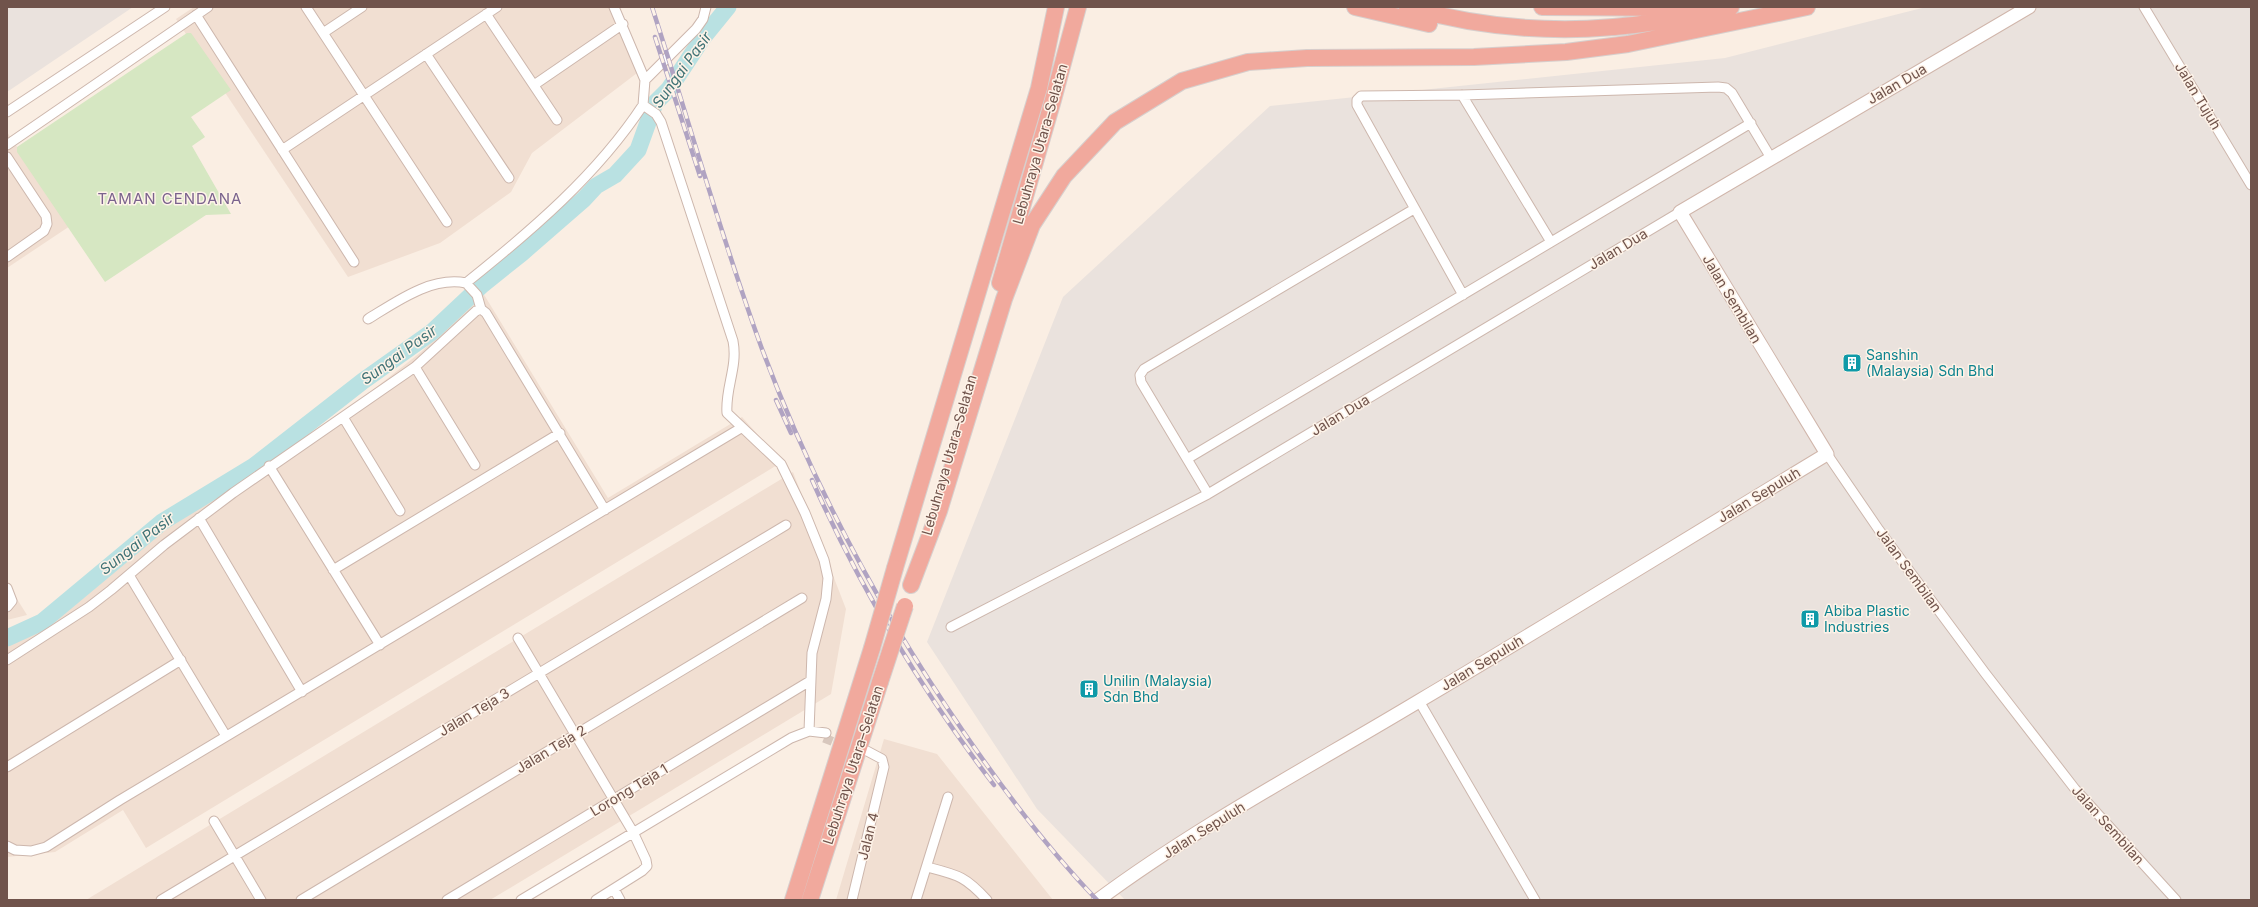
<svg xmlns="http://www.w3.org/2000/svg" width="2258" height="907" viewBox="0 0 2258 907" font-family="Inter,sans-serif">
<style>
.residential{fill:#f1dfd2}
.industrial{fill:#eae2dd}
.green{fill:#d6e7c2}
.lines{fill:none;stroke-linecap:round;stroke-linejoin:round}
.river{stroke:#b9e1e2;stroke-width:17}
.street-tunnel{stroke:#d8c7bd;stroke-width:9;stroke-dasharray:9 4.5;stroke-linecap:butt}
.street-casing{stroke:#cdb7ad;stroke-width:11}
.secondary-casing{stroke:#d0b6ab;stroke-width:15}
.highway-casing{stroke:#d7cfcd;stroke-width:18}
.street{stroke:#fff;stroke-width:9}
.secondary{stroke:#fff;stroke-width:13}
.highway{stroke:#f1a99d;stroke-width:16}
.rail-casing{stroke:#b0a3c2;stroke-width:4.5}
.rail{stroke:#fef3e8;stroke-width:3;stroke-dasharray:9;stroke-linecap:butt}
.highway-bridge-casing{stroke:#d7cfcd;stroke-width:18;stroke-linecap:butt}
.highway-bridge{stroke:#f1a99d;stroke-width:16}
.labels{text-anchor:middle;stroke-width:3;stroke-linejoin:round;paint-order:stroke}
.street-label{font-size:14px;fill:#70534b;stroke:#fef3e8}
.culture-label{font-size:14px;fill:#0d838f;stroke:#fef3e8;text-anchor:start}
.water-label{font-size:15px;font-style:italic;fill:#407376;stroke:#fef3e8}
.neighbourhood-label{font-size:15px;letter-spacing:1px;fill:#7a638d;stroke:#fef3e8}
</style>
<rect width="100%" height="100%" fill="#faeee3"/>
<path class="residential" d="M194,7H618L641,70L532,153L511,192L440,243L348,277L176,19Z
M7,132L70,226L7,268Z
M483,293L608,498L742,417L782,462L146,848L123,810L55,852L7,857V641L40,626L154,537L346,411L421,352Z
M793,472L846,609L831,694L490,900H86Z
M7,583L27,615L7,620Z
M884,739L937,754L1053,900H836Z"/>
<path class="industrial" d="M7,7H133L7,92Z
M1926,7H2251V900H1125L1037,809L927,642L1063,297L1270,106L1725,58Z"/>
<path class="green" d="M187,33H191L231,90L191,117L205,137L192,146L231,214L206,215L105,282L17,152V147Z"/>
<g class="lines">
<path class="river" d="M7,638L42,622L162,522L254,466L363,381L432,332L482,285L522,253L584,199L596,186L615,175L638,150L655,103L669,89L702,39L728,7"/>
<path class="street-tunnel" d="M824,738L865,755"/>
<g class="street-casing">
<path id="street" d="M306,7L447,222
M614,7L645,80L643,105L656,114L661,122L733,341C738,367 725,388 727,413L781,464L805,513L824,560L828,578L826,599L812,653L809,731
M2144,7L2251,185
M486,14L557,120
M196,15L354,262
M323,33L362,7
M426,54L509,178
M645,80L696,29L703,19L706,7
M534,85L623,24
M1462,95L1551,242
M7,112L165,7
M7,145L208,7
M282,150L497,7
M7,157L46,216L47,224L44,231L7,257
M466,283C531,231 597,175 643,105
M1463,295L1357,105V100L1361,96L1462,95L1718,87L1726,88L1732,93L1771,158
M368,319C396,302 431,276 466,283L477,295L481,309
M415,367L475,465
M343,417L400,511
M1827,454L1879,530L1985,673L2075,789L2176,900
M1187,459L1751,123
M269,466L380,645
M1208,494L1141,382L1140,375L1144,369L1414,209
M199,518L302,692
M333,570L560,433
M129,575L226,736
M7,588L12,601L7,607
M951,627L1208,494L1680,212
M518,638L633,832L646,860L647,866L642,871L596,900
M7,660L89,607L111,590L164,545L233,493L415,367L476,311L481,309L486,313L605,510
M1419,701L1535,900
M7,767L181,660
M214,821L261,900
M7,846L15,850L31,851L46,847L120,800L741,428
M927,867C958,875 965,876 987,900
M614,889L620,900
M161,900L786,525
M301,900L802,598
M447,900L810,681
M521,900L791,738L809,731L826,733
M852,900L884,767L882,759L867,751
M916,900L948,797"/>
</g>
<g class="secondary-casing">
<path id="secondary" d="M1098,900C1199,825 1311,766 1419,701C1556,620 1691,536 1827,454L1680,212L2029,7"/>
</g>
<g class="highway-casing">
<path id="highway" d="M1355,7L1429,24
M1407,7C1488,30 1573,35 1656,22C1681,18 1706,12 1731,7
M1542,7L1688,8
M1000,283L1053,100L1078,7
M895,568L1039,88L1056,7
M911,585L939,511L1004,299L1032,225L1064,176L1115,122L1182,81L1248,62L1307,58L1474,57L1566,52L1628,44L1807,7
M793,900L872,648
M810,900L880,682"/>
</g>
<use href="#street" class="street"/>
<use href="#secondary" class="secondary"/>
<use href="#highway" class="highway"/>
<g class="rail-casing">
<path id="rail" d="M652,7C689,121 721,237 762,349C813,485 882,614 965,734C1005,792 1048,849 1097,900
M655,37L700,176
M776,400L791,433
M812,480C860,588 922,691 994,785"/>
</g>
<use href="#rail" class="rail"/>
<g class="highway-bridge-casing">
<path id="highway-bridge" d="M872,648L895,568
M880,682L905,606"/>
</g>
<use href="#highway-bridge" class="highway-bridge"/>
</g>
<defs>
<g id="building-square" transform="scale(1)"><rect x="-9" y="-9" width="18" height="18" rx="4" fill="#0f9aa8" stroke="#fef3e8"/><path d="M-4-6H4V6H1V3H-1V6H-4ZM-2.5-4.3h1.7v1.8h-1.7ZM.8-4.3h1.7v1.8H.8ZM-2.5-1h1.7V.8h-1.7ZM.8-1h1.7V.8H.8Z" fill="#fff"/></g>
</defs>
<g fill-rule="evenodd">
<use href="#building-square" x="1852" y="363"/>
<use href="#building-square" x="1810" y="619"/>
<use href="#building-square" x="1089" y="689"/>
</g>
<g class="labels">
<g class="street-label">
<text transform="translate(1897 84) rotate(-30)" y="5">Jalan Dua</text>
<text transform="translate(2198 96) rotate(59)" y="5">Jalan Tujuh</text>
<text transform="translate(1040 144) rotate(-74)" y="5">Lebuhraya Utara–Selatan</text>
<text transform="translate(1618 249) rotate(-31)" y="5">Jalan Dua</text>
<text transform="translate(1732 299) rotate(59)" y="5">Jalan Sembilan</text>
<text transform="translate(1340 415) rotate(-31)" y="5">Jalan Dua</text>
<text transform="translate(949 455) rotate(-74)" y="5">Lebuhraya Utara–Selatan</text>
<text transform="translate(1759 495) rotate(-31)" y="5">Jalan Sepuluh</text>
<text transform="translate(1909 570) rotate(54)" y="5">Jalan Sembilan</text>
<text transform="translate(1482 663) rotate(-31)" y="5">Jalan Sepuluh</text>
<text transform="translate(474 712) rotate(-31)" y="5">Jalan Teja 3</text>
<text transform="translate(551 749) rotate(-31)" y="5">Jalan Teja 2</text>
<text transform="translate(853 765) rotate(-72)" y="5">Lebuhraya Utara–Selatan</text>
<text transform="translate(629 790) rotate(-31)" y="5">Lorong Teja 1</text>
<text transform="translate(2108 825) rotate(48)" y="5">Jalan Sembilan</text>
<text transform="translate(1204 830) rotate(-32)" y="5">Jalan Sepuluh</text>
<text transform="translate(868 836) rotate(-76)" y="5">Jalan 4</text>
</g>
<g class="culture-label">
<text x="1866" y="360">Sanshin<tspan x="1866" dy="16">(Malaysia) Sdn Bhd</tspan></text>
<text x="1824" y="616">Abiba Plastic<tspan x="1824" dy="16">Industries</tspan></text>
<text x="1103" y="686">Unilin (Malaysia)<tspan x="1103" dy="16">Sdn Bhd</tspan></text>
</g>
<g class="water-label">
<text transform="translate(682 70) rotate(-54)" y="5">Sungai Pasir</text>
<text transform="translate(399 355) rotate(-36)" y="5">Sungai Pasir</text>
<text transform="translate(137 544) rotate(-38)" y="5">Sungai Pasir</text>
</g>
<g class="neighbourhood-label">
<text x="170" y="204">TAMAN CENDANA</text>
</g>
</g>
<rect width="2258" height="907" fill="none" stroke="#70534b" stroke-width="16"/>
</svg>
